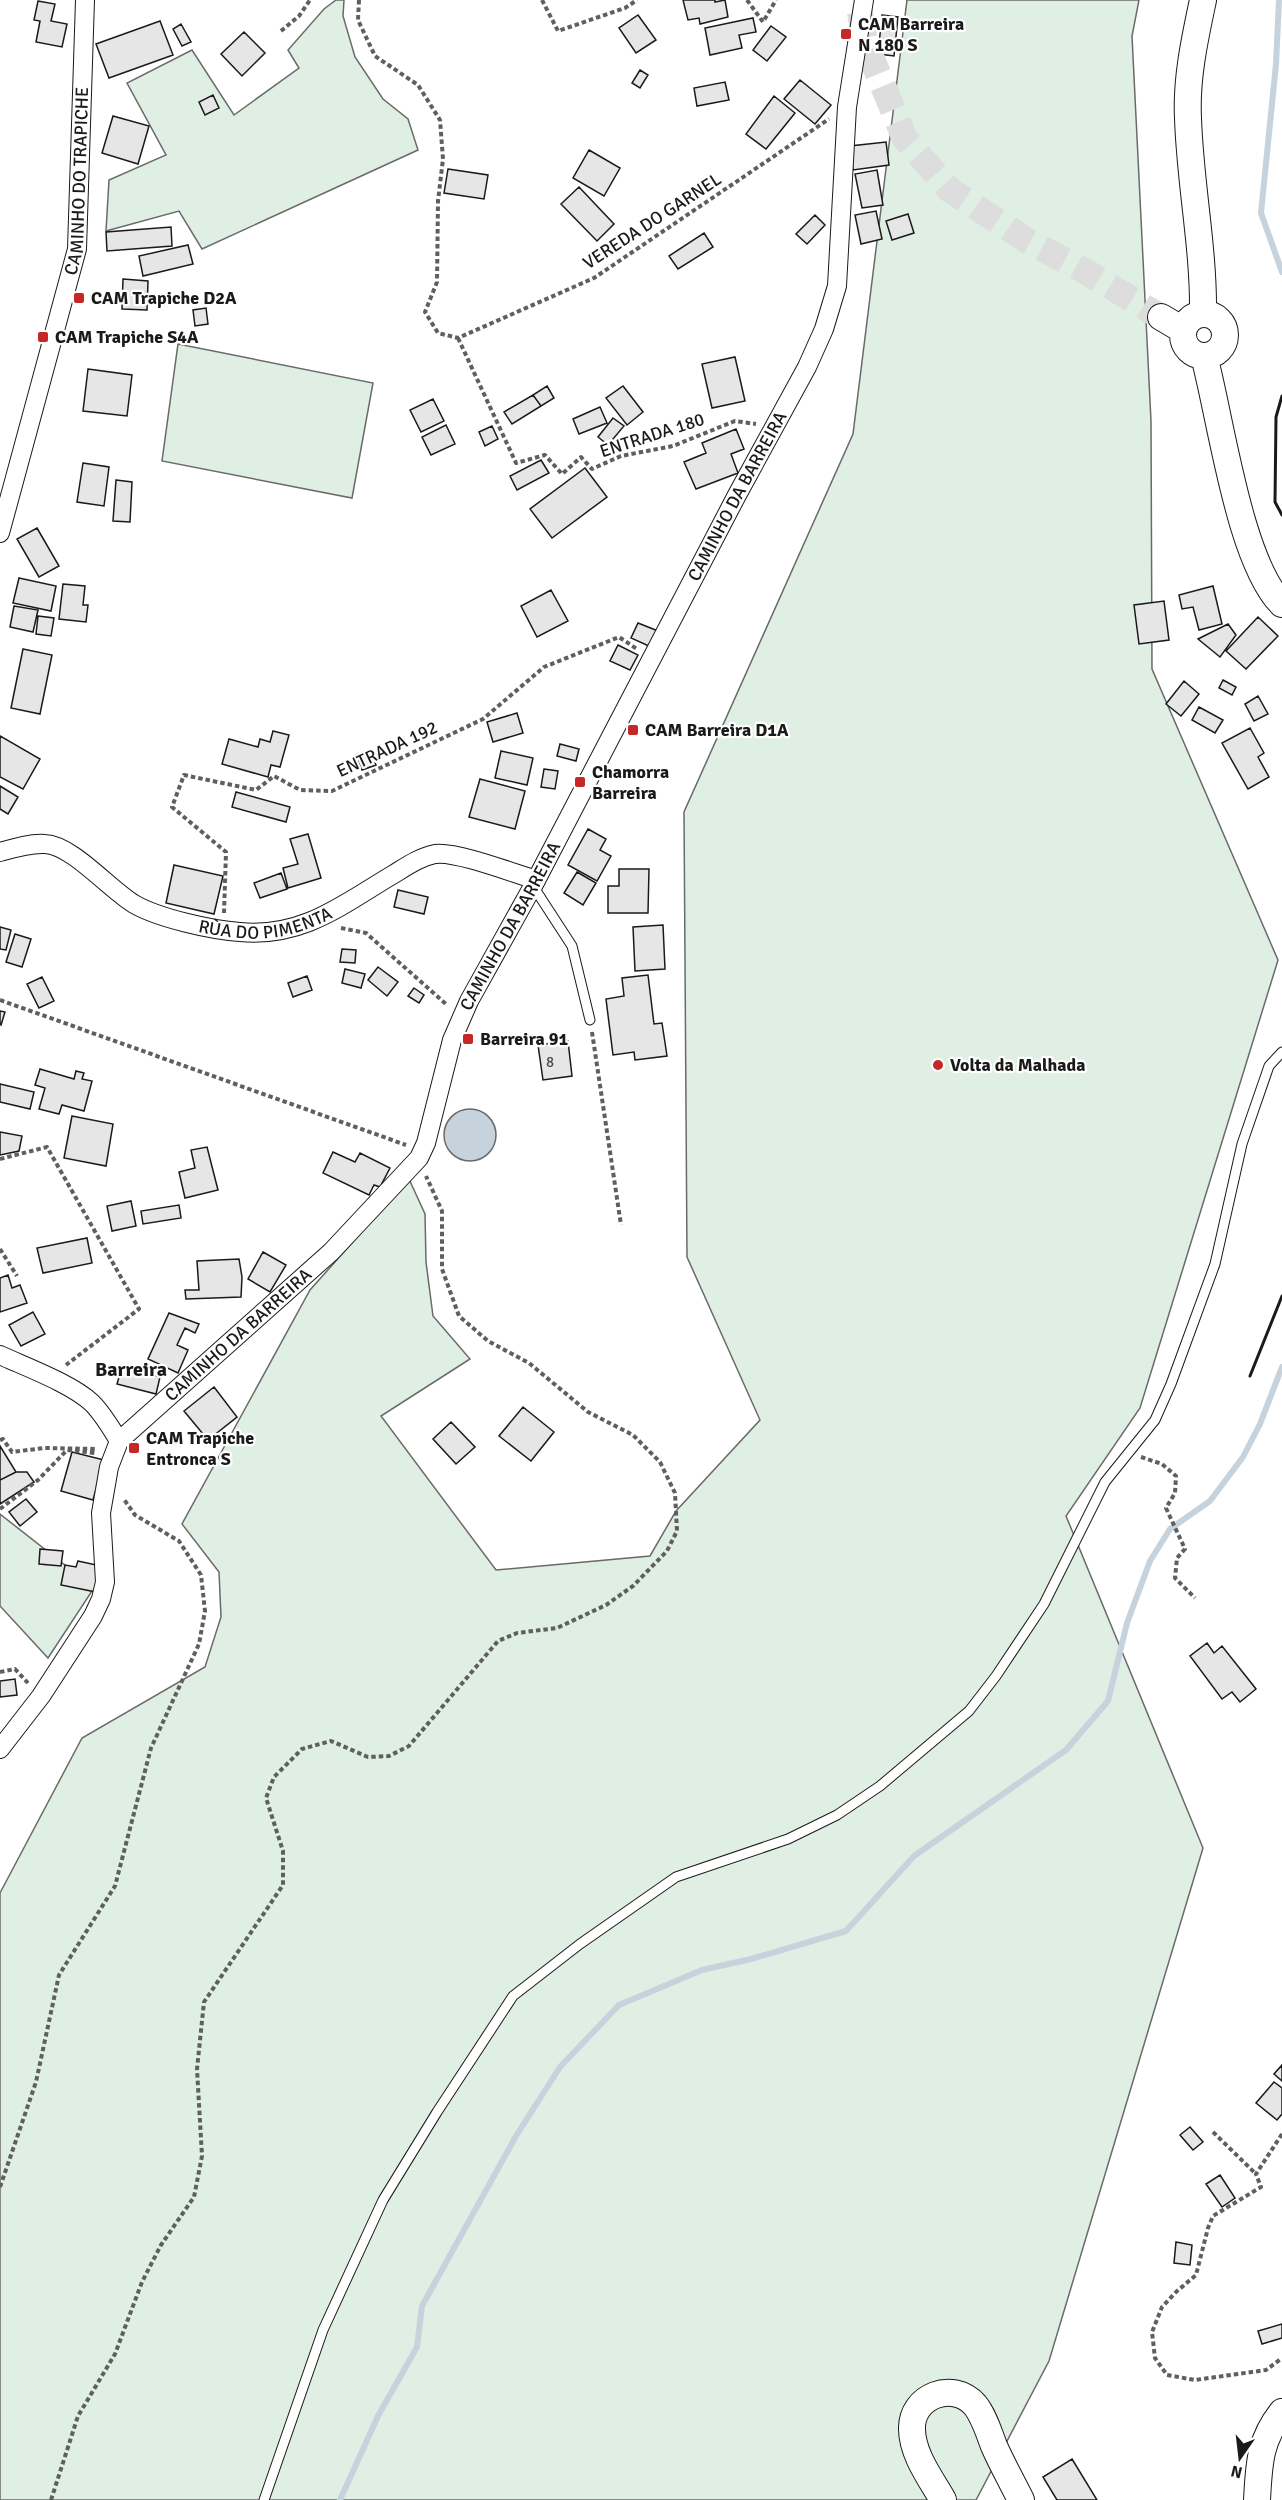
<svg xmlns="http://www.w3.org/2000/svg" width="1282" height="2500" viewBox="0 0 1282 2500" font-family="Signika,sans-serif">
<style>
.green{fill:#e0efe3;stroke:#6a6a6a;stroke-width:1.5}
.water{fill:#c6d2dc;stroke:#6a6a6a;stroke-width:1.5}
.lines{fill:none;stroke-linecap:round;stroke-linejoin:round}
.stream{stroke:#c6d2dc;stroke-width:6}
.building{fill:#e6e6e6;stroke:#1a1a1a;stroke-width:1.5}
.secondary-tunnel{stroke:#ddd;stroke-width:26;stroke-dasharray:26 13;stroke-linecap:butt}
.lane-casing{stroke:#1a1a1a;stroke-width:11}
.street-casing{stroke:#1a1a1a;stroke-width:20}
.secondary-casing{stroke:#1a1a1a;stroke-width:28}
.path{stroke:#5f5f5f;stroke-width:4;stroke-dasharray:4.5 3;stroke-linecap:butt}
.lane{stroke:#fff;stroke-width:9}
.street{stroke:#fff;stroke-width:18}
.secondary{stroke:#fff;stroke-width:26}
.wall{stroke:#1a1a1a;stroke-width:3}
.poi-dot{fill:#c62828;stroke:#fff;stroke-width:2}
.labels{text-anchor:middle;stroke-width:4.5;stroke-linejoin:round;paint-order:stroke}
.number-label{font-size:15px;fill:#4d4d4d}
.poi-label{font-size:18px;font-weight:bold;fill:#1a1a1a;stroke:#fff;text-anchor:start}
.street-label{font-size:18px;fill:#1a1a1a;stroke:#fff}
.neighbourhood-label{font-size:20px;font-weight:bold;fill:#1a1a1a;stroke:#fff}
</style>
<rect width="100%" height="100%" fill="#fff"/>
<path class="green" d="M336,0H344L343,16L355,57L383,99L408,119L418,150L202,249L179,211L106,231L109,180L166,155L127,83L192,50L234,115L299,68L288,50L324,9Z
M907,0H1139L1132,36L1151,421L1152,669L1278,960L1140,1408L1066,1516L1203,1848L1049,2361L976,2500H0V1893L82,1738L205,1667L221,1617L219,1572L182,1524L310,1290L409,1179L425,1214L426,1262L433,1316L470,1359L381,1416L496,1570L650,1556L676,1511L760,1420L687,1257L684,812L853,434Z
M178,344L373,383L352,498L162,461Z
M0,1514L94,1588L48,1658L0,1606Z"/>
<path class="water" d="M444 1135a26 26 0 1 1 52 0a26 26 0 1 1-52 0Z"/>
<g class="lines">
<path class="stream" d="M1279,0L1276,64L1261,213L1282,272
M340,2500L378,2416L417,2347L422,2306L516,2136L560,2067L619,2005L702,1970L751,1959L846,1931L914,1856L1066,1750L1108,1701L1127,1623L1150,1561L1170,1529L1210,1501L1243,1457L1260,1424L1282,1367"/>
</g>
<path class="building" d="M683,0H715V2L725,0L728,17L700,24L699,18L688,20Z
M38,1L55,4L51,21L67,24L62,47L36,42L40,21L34,20Z
M638,15L656,40L636,53L619,28Z
M882,15L898,17L894,56L878,54Z
M753,18L756,32L739,35L742,48L710,55L705,28Z
M160,21L173,55L109,78L96,44Z
M181,24L191,42L182,46L173,29Z
M771,26L786,37L767,61L753,50Z
M244,32L265,53L242,76L221,54Z
M640,70L648,75L640,88L632,83Z
M800,80L831,105L815,124L784,99Z
M725,82L729,100L697,106L694,88Z
M213,95L219,108L205,115L199,102Z
M774,96L795,113L766,149L746,134Z
M113,116L149,126L138,164L102,153Z
M886,142L889,165L853,170L850,146Z
M589,150L620,168L604,196L573,178Z
M448,169L488,175L484,199L444,193Z
M877,170L883,205L862,208L855,174Z
M579,187L614,224L597,241L561,204Z
M876,211L882,239L861,244L855,215Z
M908,214L914,233L892,240L886,221Z
M815,215L825,225L807,244L796,234Z
M171,227L172,246L107,251L106,232Z
M704,233L713,247L678,269L669,256Z
M188,245L193,264L143,276L139,256Z
M123,279L148,281L147,310L122,309Z
M206,308L208,324L195,326L193,310Z
M735,357L745,401L712,408L702,364Z
M88,369L132,375L127,416L83,411Z
M547,386L554,398L541,406L533,395Z
M623,386L643,412L627,425L606,398Z
M533,395L541,406L512,424L504,412Z
M433,399L444,421L421,432L410,410Z
M600,407L607,423L579,434L573,419Z
M613,418L624,426L608,445L598,437Z
M446,425L455,444L431,455L422,437Z
M492,426L498,439L485,446L479,432Z
M736,429L744,449L731,454L738,473L696,489L684,462L706,453L702,443Z
M541,460L549,473L517,490L510,476Z
M83,463L109,467L104,506L77,502Z
M585,468L607,497L552,538L530,509Z
M116,480L132,482L130,522L113,521Z
M37,528L59,566L39,577L17,539Z
M19,578L56,586L51,611L13,603Z
M63,584L85,586L83,605H88L86,622L59,619Z
M1213,586L1222,624L1199,630L1193,607L1182,609L1179,595Z
M551,590L568,621L537,637L521,606Z
M1164,601L1169,640L1139,644L1134,605Z
M14,606L38,610L33,632L10,627Z
M38,616L54,618L51,636L36,634Z
M1258,617L1278,636L1246,669L1226,651Z
M638,623L658,631L651,647L631,638Z
M1228,624L1236,635L1220,657L1198,639Z
M618,645L638,655L630,670L610,661Z
M23,649L52,655L40,714L11,708Z
M1223,680L1236,687L1232,695L1219,688Z
M1184,681L1199,694L1181,716L1166,704Z
M1258,696L1268,714L1254,721L1245,704Z
M1199,707L1223,720L1215,733L1192,720Z
M517,713L523,733L493,742L487,722Z
M1250,728L1264,753L1258,757L1269,777L1248,789L1222,743Z
M273,731L289,735L280,767L271,765L268,777L222,764L229,739L258,747L260,739L270,742Z
M0,736L40,759L23,789L0,777Z
M560,744L579,749L576,761L557,756Z
M370,750L376,765L362,770L356,755Z
M501,751L533,758L527,785L495,778Z
M544,769L558,771L555,789L541,787Z
M480,779L525,791L515,829L469,817Z
M0,786L18,797L8,814L0,809Z
M236,792L290,807L286,822L232,807Z
M588,829L606,839L600,850L611,856L597,881L568,865Z
M308,834L321,878L288,888L283,868L298,864L290,839Z
M174,865L223,876L214,914L166,903Z
M619,869H649L648,913H608V886H619Z
M577,872L596,883L583,905L564,893Z
M281,873L287,889L260,898L254,883Z
M398,890L428,897L424,914L394,907Z
M663,925L665,969L635,971L633,927Z
M0,927L11,930L6,950L0,949Z
M15,934L31,939L22,967L6,962Z
M342,949L356,950L355,963L340,962Z
M378,967L398,982L387,996L368,980Z
M345,969L365,974L361,988L342,983Z
M648,975L654,1024L662,1023L667,1056L635,1060L634,1052L613,1055L606,999L624,996L622,978Z
M307,976L312,990L293,997L288,983Z
M42,977L54,1001L39,1008L27,984Z
M414,988L424,995L419,1003L408,996Z
M0,1011L5,1012L1,1025L0,1024Z
M568,1041L572,1076L543,1080L538,1045Z
M40,1069L74,1079L76,1071L84,1073L82,1079L92,1081L84,1111L62,1105L59,1114L39,1109L45,1088L35,1085Z
M0,1084L34,1092L30,1109L0,1102Z
M72,1116L113,1124L106,1166L64,1158Z
M0,1132L22,1136L19,1151L0,1155Z
M207,1147L218,1190L185,1198L179,1172L195,1168L191,1150Z
M333,1152L355,1162L360,1153L390,1168L380,1187L374,1185L369,1195L323,1173Z
M131,1201L136,1226L112,1231L107,1206Z
M179,1205L181,1218L143,1224L141,1211Z
M87,1238L92,1263L43,1273L37,1248Z
M263,1252L286,1265L270,1292L248,1279Z
M239,1259L242,1277L241,1297L186,1299L185,1290H199L197,1261Z
M8,1275L12,1288L20,1285L27,1303L0,1312V1278Z
M33,1312L45,1334L21,1346L9,1325Z
M169,1313L199,1324L195,1333L185,1328L177,1345L188,1350L178,1373L148,1359Z
M122,1367L160,1377L156,1394L117,1384Z
M214,1387L237,1417L208,1440L184,1411Z
M523,1407L554,1432L531,1461L499,1436Z
M451,1422L475,1447L456,1464L433,1439Z
M0,1446L16,1472L0,1480Z
M72,1452L104,1460L93,1500L61,1491Z
M16,1472H27L34,1482L0,1504V1480Z
M26,1499L37,1512L20,1526L9,1512Z
M40,1549L63,1551L61,1566L39,1564Z
M78,1561L101,1566L96,1592L61,1585L65,1565L76,1567Z
M1207,1643L1214,1653L1222,1646L1256,1689L1240,1702L1232,1692L1222,1699L1190,1656Z
M15,1679L17,1695L0,1697V1681Z
M1282,2065V2081L1274,2074Z
M1274,2082L1282,2088V2114L1277,2120L1256,2103Z
M1190,2127L1203,2142L1193,2150L1180,2135Z
M1220,2175L1235,2198L1222,2207L1206,2184Z
M1176,2242L1192,2245L1190,2265L1174,2263Z
M1282,2324V2338L1262,2344L1258,2331Z
M1072,2459L1097,2500H1057L1043,2477Z"/>
<g class="lines">
<path class="secondary-tunnel" d="M860,12L865,42L905,139L950,190L1026,240L1088,273L1161,317"/>
<g class="lane-casing">
<path id="lane" d="M533,886L572,946L590,1020
M264,2500L323,2330L383,2200L437,2112L513,1996L580,1944L676,1877L788,1839L837,1815L880,1786L969,1711L996,1676L1044,1604L1105,1482L1155,1420L1171,1384L1215,1264L1242,1144L1269,1066L1282,1052"/>
</g>
<g class="street-casing">
<g id="street">
<path id="s1" d="M0,533L77,249L85,0"/>
<path id="s2" d="M0,852C14,848 30,843 45,844C72,845 109,889 134,904C158,918 211,930 240,932C303,938 343,904 394,874C407,866 420,857 435,854C456,851 513,873 536,880"/>
<path d="M0,1355C26,1367 72,1384 92,1403C103,1414 111,1428 119,1441"/>
<path id="s3" d="M0,1749L41,1696L93,1616L101,1599L105,1582L101,1513L109,1467L119,1441L331,1252L419,1158L426,1143L452,1040L469,1001L533,886L737,495L807,367L824,329L837,286L847,107L864,0"/>
</g>
</g>
<g class="secondary-casing">
<path id="secondary" d="M1183 335a21 21 0 1 1 42 0a21 21 0 1 1-42 0Z
M1203,314C1204,248 1190,184 1188,118C1186,78 1195,38 1203,0
M1161,317L1183,330
M1204,356C1221,419 1239,561 1282,604
M943,2500C931,2479 912,2454 912,2429C911,2396 953,2380 975,2405C984,2416 989,2433 994,2446C1002,2464 1012,2482 1021,2500
M1257,2500C1259,2465 1259,2441 1282,2412"/>
</g>
<path class="path" d="M359,0L358,20L375,56L418,85L440,120L443,159L438,201L437,282L425,312L438,333L458,338L594,278L829,119
M542,0L558,31L625,8L637,0
M747,0L763,22L776,0
M281,31L299,16L310,0
M458,338L516,463L545,455L562,474L581,457L592,469L621,456L673,446L735,421L756,424
M224,913L226,852L172,807L184,775L256,790L274,776L300,790L332,791L483,719L544,667L619,637L637,649
M341,928L366,933L447,1005
M0,1000L406,1145
M592,1032L621,1225
M0,1159L47,1147L139,1309L66,1365
M0,1249L17,1276
M0,1440L3,1439L12,1452L44,1448L97,1449
M1141,1457L1162,1464L1176,1476L1175,1493L1166,1508L1185,1549L1177,1558L1175,1578L1195,1598
M0,1509L38,1480L67,1450L95,1453
M0,1672L15,1669L28,1683
M1213,2132L1256,2174
M1282,2134L1256,2174L1261,2187L1213,2216L1208,2228L1196,2275L1176,2292L1162,2307L1152,2332L1155,2358L1167,2375L1195,2380L1266,2370L1282,2358
M0,2187L36,2082L59,1975L115,1886L151,1748L199,1644L205,1611L201,1575L179,1541L135,1515L123,1498
M51,2500L78,2416L115,2354L142,2282L161,2245L194,2197L202,2156L197,2069L204,2002L283,1885V1851L266,1798L274,1777L302,1749L331,1741L368,1757L389,1756L409,1746L498,1641L517,1633L557,1628L606,1605L633,1586L667,1551L677,1531L675,1493L660,1462L633,1435L588,1412L529,1363L488,1341L459,1316L442,1269V1211L426,1176"/>
<use href="#lane" class="lane"/>
<use href="#street" class="street"/>
<use href="#secondary" class="secondary"/>
<path class="wall" d="M1282,396L1276,417L1275,502L1282,515
M1250,1376L1282,1296"/>
</g>
<g class="poi-dot">
<rect x="840" y="28" width="12" height="12" rx="3"/>
<rect x="73" y="292" width="12" height="12" rx="3"/>
<rect x="37" y="331" width="12" height="12" rx="3"/>
<rect x="627" y="724" width="12" height="12" rx="3"/>
<rect x="574" y="776" width="12" height="12" rx="3"/>
<rect x="462" y="1033" width="12" height="12" rx="3"/>
<circle cx="938" cy="1065" r="6"/>
<rect x="128" y="1442" width="12" height="12" rx="3"/>
</g>
<g class="labels">
<g class="number-label">
<text x="550" y="1067">8</text>
</g>
<g class="poi-label">
<text x="858" y="30">CAM Barreira<tspan x="858" dy="21">N 180 S</tspan></text>
<text x="91" y="304">CAM Trapiche D2A</text>
<text x="55" y="343">CAM Trapiche S4A</text>
<text x="645" y="736">CAM Barreira D1A</text>
<text x="592" y="778">Chamorra<tspan x="592" dy="21">Barreira</tspan></text>
<text x="480" y="1045">Barreira 91</text>
<text x="950" y="1071">Volta da Malhada</text>
<text x="146" y="1444">CAM Trapiche<tspan x="146" dy="21">Entronca S</tspan></text>
</g>
<g class="street-label">
<text dy="6" stroke="none"><textPath href="#s1" startOffset="362">CAMINHO DO TRAPICHE</textPath></text>
<text transform="translate(652 221) rotate(-33)" y="6">VEREDA DO GARNEL</text>
<text transform="translate(652 435) rotate(-18)" y="6">ENTRADA 180</text>
<text dy="6" stroke="none"><textPath href="#s3" startOffset="1492">CAMINHO DA BARREIRA</textPath></text>
<text transform="translate(387 749) rotate(-25)" y="6">ENTRADA 192</text>
<text dy="6" stroke="none"><textPath href="#s2" startOffset="291">RÙA DO PIMENTA</textPath></text>
<text dy="6" stroke="none"><textPath href="#s3" startOffset="1006">CAMINHO DA BARREIRA</textPath></text>
<text dy="6" stroke="none"><textPath href="#s3" startOffset="502">CAMINHO DA BARREIRA</textPath></text>
</g>
<g class="neighbourhood-label">
<text x="131" y="1376">Barreira</text>
</g>
</g>
<g transform="translate(1240 2458) rotate(194)" stroke="#ffffff" stroke-width="4.5" paint-order="stroke">
<path d="M0-4.5L10 22L0 15L-10 22Z" fill="#1a1a1a"/>
<text y="-9" font-size="16" font-weight="bold" text-anchor="middle" fill="#1a1a1a">N</text>
</g>
</svg>
